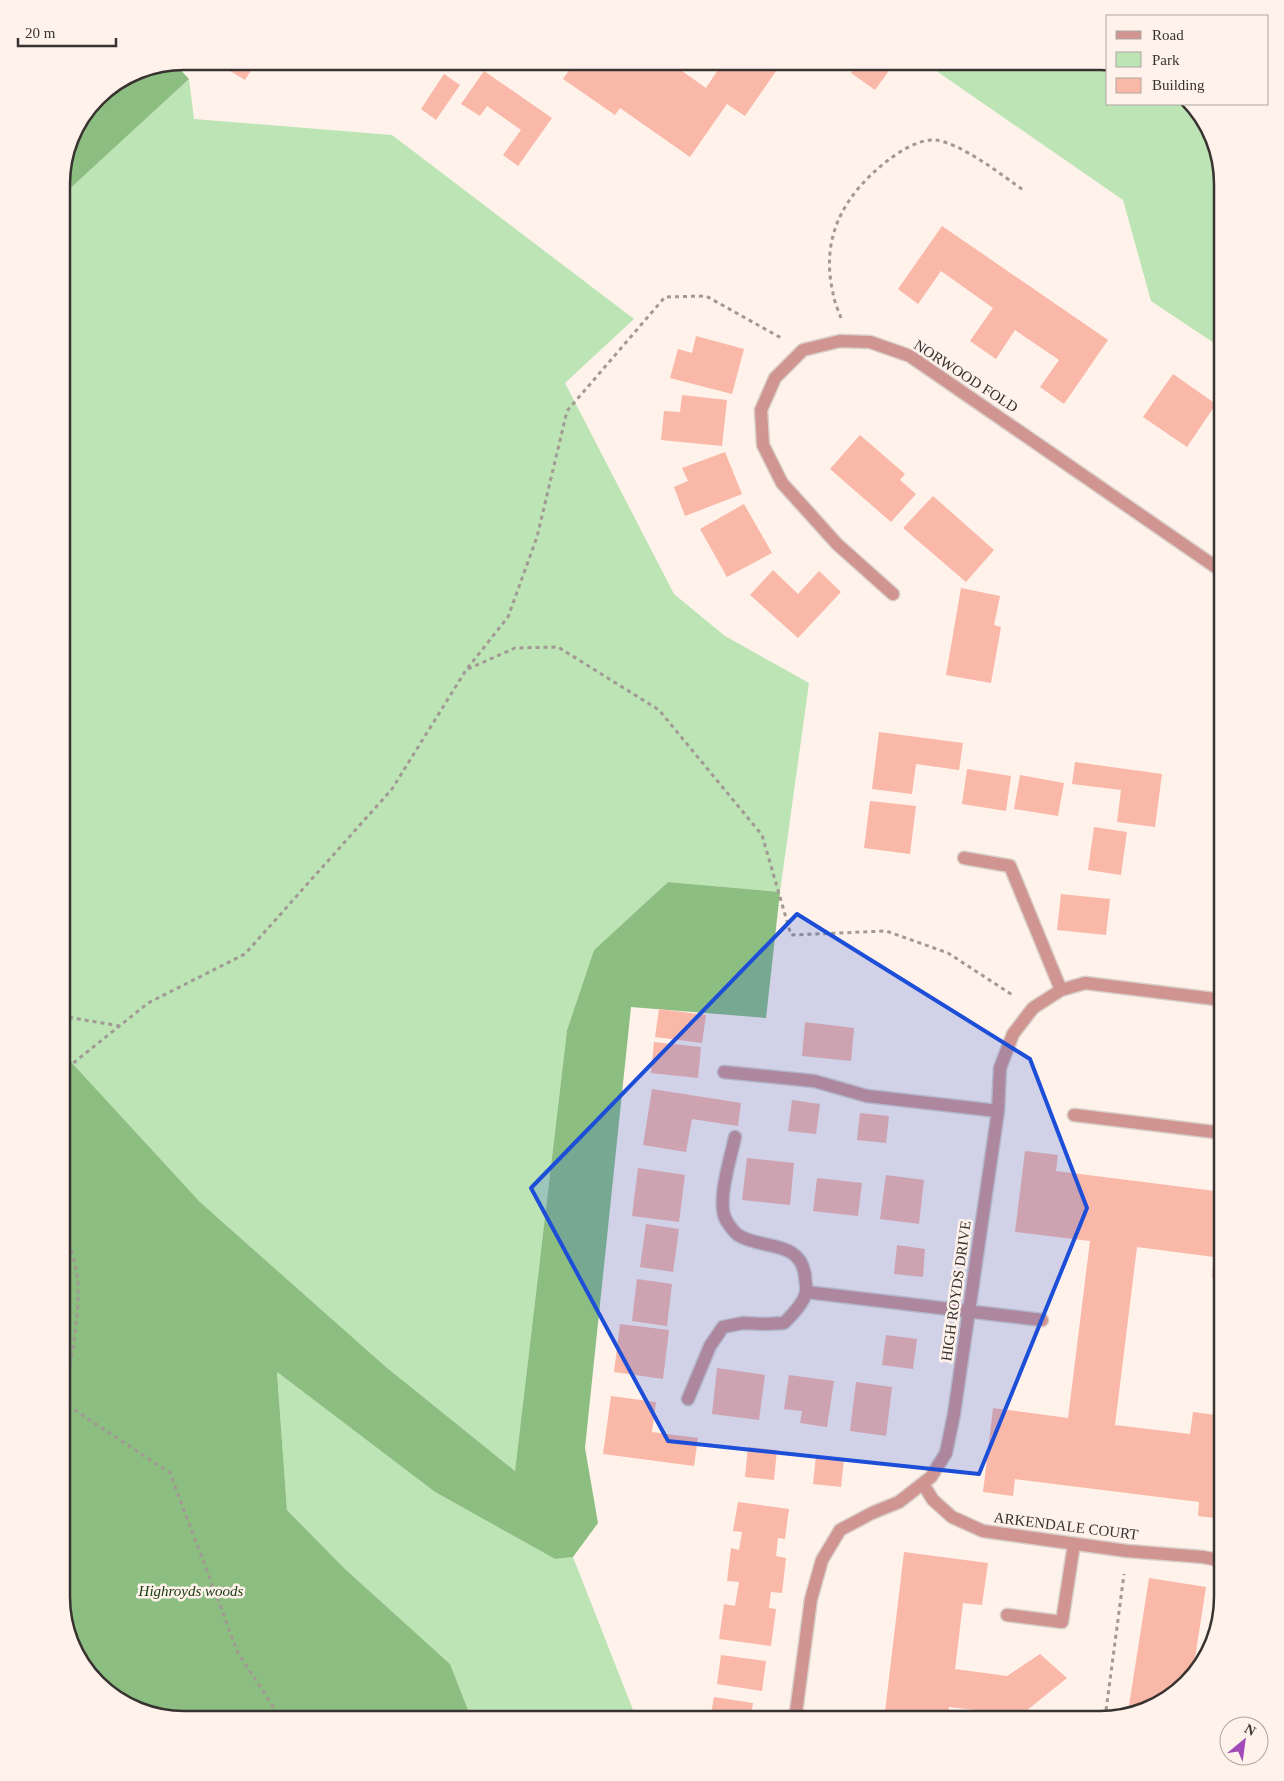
<svg xmlns="http://www.w3.org/2000/svg" width="1284" height="1781" viewBox="0 0 1284 1781" font-family="Georgia,serif">
<style>
.green{fill:#bce4b4}
.forest{fill:#8cbe81}
.building{fill:#fab8a8}
.lines{fill:none;stroke-linecap:round;stroke-linejoin:round}
.minor-casing{stroke:#dad0ca;stroke-width:15}
.path{stroke:#a29994;stroke-width:3;stroke-dasharray:4 4;stroke-linecap:butt}
.minor{stroke:#d09590;stroke-width:12}
.marked{fill:#1d4ed8;fill-opacity:0.2;stroke:#1d4ed8;stroke-width:4;stroke-linejoin:round}
.labels{text-anchor:middle;stroke-width:5;stroke-linejoin:round;paint-order:stroke}
.street-label{font-size:15px;fill:#383331;stroke:#fef2eb}
.park-label{font-size:15px;font-style:italic;fill:#17390f;stroke:#fef2eb}
.rim{fill:none;stroke:#383331;stroke-width:2.5}
</style>
<rect width="100%" height="100%" fill="#fef2eb"/>
<path class="green" d="M922,61L1107,62L1108,104H1187L1206,123L1223,184V349L1151,301L1123,200Z
M189,79L194,119L392,135L634,319L565,383L674,594L725,636L809,683L780,892L668,882L594,950L567,1030L515,1471L386,1367L200,1202L61,1051L62,196Z
M277,1372L435,1492L555,1559L573,1557L637,1720H472L450,1664L344,1568L287,1510Z"/>
<path class="forest" d="M174,63L189,79L62,196V176L74,130L103,92L138,71Z
M668,882L780,892L766,1018L631,1007L585,1448L598,1523L573,1557L555,1559L435,1492L277,1372L287,1510L344,1568L450,1664L472,1720L177,1719L123,1703L78,1658L61,1597V1197L68,1193L61,1182V1051L200,1202L386,1367L515,1471L567,1030L594,950Z"/>
<path class="building" d="M214,61H257L245,80Z
M565,61H668L706,88L724,61H783L745,116L727,104L690,157L620,108L615,115L563,79L572,66Z
M860,61H876L879,63L880,61H896L875,90L851,73Z
M484,71L552,118L518,166L503,155L521,130L487,106L480,116L461,104Z
M444,74L460,85L436,120L421,109Z
M942,226L1108,340L1064,404L1040,387L1059,360L1015,330L996,359L970,341L993,308L941,271L918,304L898,289Z
M696,336L744,349L732,394L670,378L678,349L692,353Z
M1173,374L1216,404L1187,447L1143,417Z
M682,395L727,400L722,446L661,440L664,411L680,412Z
M860,435L905,474L900,480L916,494L891,522L830,469Z
M725,452L742,494L685,516L674,487L688,481L682,468Z
M933,496L994,550L966,582L903,528Z
M744,504L772,553L727,577L700,529Z
M773,570L798,594L819,571L841,592L798,638L750,595Z
M961,588L1000,596L994,625L1001,627L991,683L946,675Z
M879,732L963,743L959,770L916,764L912,794L872,789Z
M1075,762L1162,774L1155,827L1117,822L1121,790L1072,784Z
M967,769L1011,776L1006,811L962,804Z
M1020,775L1064,783L1058,816L1014,809Z
M870,801L916,806L910,854L864,848Z
M1094,827L1127,832L1121,875L1088,870Z
M1061,894L1110,899L1106,935L1057,930Z
M1222,942H1223V967H1218Z
M659,1009L706,1015L702,1043L655,1037Z
M805,1022L854,1028L851,1061L802,1056Z
M654,1042L701,1047L698,1078L651,1073Z
M652,1089L741,1103L738,1126L692,1119L686,1152L643,1145Z
M792,1100L820,1104L816,1134L788,1131Z
M860,1113L889,1116L886,1143L857,1140Z
M1025,1151L1058,1155L1056,1171L1223,1192V1278L1212,1277L1214,1257L1137,1247L1115,1425L1190,1434L1193,1412L1223,1416V1519L1198,1516L1199,1502L1015,1479L1013,1496L983,1492L993,1408L1068,1418L1090,1241L1015,1232Z
M747,1158L794,1163L790,1205L742,1200Z
M638,1168L685,1175L679,1222L632,1216Z
M886,1175L924,1180L919,1224L880,1219Z
M817,1178L862,1183L858,1216L813,1211Z
M646,1224L679,1229L673,1272L640,1267Z
M897,1245L925,1249L923,1277L894,1274Z
M637,1279L672,1284L667,1326L632,1321Z
M620,1324L669,1330L663,1379L614,1372Z
M886,1335L917,1339L913,1369L882,1365Z
M717,1368L765,1375L759,1420L712,1414Z
M789,1375L834,1381L827,1427L800,1423L802,1411L784,1409Z
M856,1382L892,1387L886,1436L850,1431Z
M611,1396L656,1402L652,1432L698,1438L694,1466L603,1454Z
M748,1447L777,1450L774,1480L745,1477Z
M816,1456L844,1459L841,1487L813,1484Z
M738,1502L789,1509L785,1539L778,1538L776,1556L786,1558L782,1593L771,1592L769,1608L776,1609L771,1646L719,1639L724,1604L735,1606L739,1582L727,1581L731,1548L739,1550L742,1532L733,1531Z
M904,1552L988,1563L982,1605L963,1603L955,1669L1007,1676L1040,1654L1067,1678L1021,1715L949,1707L948,1720H884Z
M1149,1578L1206,1587L1193,1671L1161,1703L1128,1712Z
M721,1655L766,1661L762,1691L717,1684Z
M714,1697L753,1703L750,1720H710Z"/>
<g class="lines">
<g class="minor-casing">
<path id="minor" d="M893,594L837,544L782,483L763,445L761,410L775,378L803,350L840,341L870,342L910,356L1223,572
M964,858L1010,866L1061,990
M724,1072L814,1081L867,1096L998,1111
M1074,1115L1223,1133
M806,1292L1042,1320
M688,1399L710,1346L723,1327L743,1323L765,1324L784,1323C792,1315 804,1303 806,1292C807,1287 805,1281 805,1276C801,1239 761,1250 738,1235C734,1232 729,1225 726,1220C716,1202 731,1157 735,1137
M923,1484L933,1500L952,1517L983,1531L1127,1551L1203,1557L1223,1561
M1007,1615L1062,1622L1074,1544
M795,1720L811,1599L822,1560L840,1530L872,1513L899,1502L931,1477L946,1453L954,1414L998,1111L1000,1068L1013,1034L1033,1008L1061,990L1085,983L1223,1000"/>
</g>
<path class="path" d="M841,318C838,310 834,301 833,293C820,237 844,195 887,161C899,152 918,139 935,140C961,143 1002,175 1023,190
M468,669L515,648L558,647L659,710L762,835L791,935L886,931L948,953L1014,996
M61,1016L120,1026
M61,1073L148,1003L245,954L392,789L466,670L508,617L537,537L567,411L665,297L706,296L783,339
M61,1401L170,1473L238,1653L282,1720
M61,1412C68,1375 78,1331 78,1294C79,1270 70,1245 61,1223
M1105,1718L1124,1574"/>
<use href="#minor" class="minor"/>
</g>
<path class="marked" d="M797,914L1030,1059L1087,1208L979,1474L668,1441L531,1188Z"/>
<g class="labels">
<g class="street-label">
<text transform="translate(966 376) rotate(33)" y="5">NORWOOD FOLD</text>
<text transform="translate(956 1291) rotate(-82)" y="5">HIGH ROYDS DRIVE</text>
<text transform="translate(1066 1526) rotate(7)" y="5">ARKENDALE COURT</text>
</g>
<g class="park-label">
<text x="191" y="1596">Highroyds woods</text>
</g>
</g>
<path d="M0 0H1284V1781H0ZM184 70H1100A114 114 0 0 1 1214 184V1597A114 114 0 0 1 1100 1711H184A114 114 0 0 1 70 1597V184A114 114 0 0 1 184 70Z" fill="#fef2eb" fill-rule="evenodd"/>
<path class="rim" d="M184 70H1100A114 114 0 0 1 1214 184V1597A114 114 0 0 1 1100 1711H184A114 114 0 0 1 70 1597V184A114 114 0 0 1 184 70Z"/>
<rect x="1106" y="15" width="162" height="90" fill="#fef2eb" stroke="#afa6a1"/>
<rect x="1116" y="31" width="25" height="8" fill="#d09590" stroke="#afa6a1"/>
<text x="1152" y="40" font-size="15" fill="#383331">Road</text>
<rect x="1116" y="52" width="25" height="15" fill="#bce4b4" stroke="#afa6a1"/>
<text x="1152" y="65" font-size="15" fill="#383331">Park</text>
<rect x="1116" y="78" width="25" height="15" fill="#fab8a8" stroke="#afa6a1"/>
<text x="1152" y="90" font-size="15" fill="#383331">Building</text>
<g transform="translate(1244 1741) rotate(29)"><circle r="24" fill="#fef2eb" stroke="#afa6a1"/>
<path d="M0-4L9 19L0 12L-9 19Z" fill="#a14bb9"/>
<text y="-8" font-size="14" font-weight="bold" text-anchor="middle" fill="#383331">N</text>
</g>
<path d="M18 38v8h98v-8" fill="none" stroke="#383331" stroke-width="2.5"/>
<text x="25" y="38" font-size="15" fill="#383331" stroke="#fef2eb" stroke-width="4" paint-order="stroke">20 m</text>
</svg>
